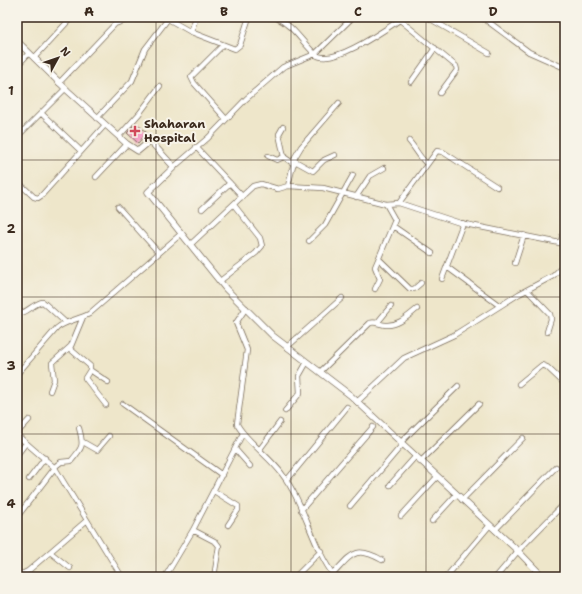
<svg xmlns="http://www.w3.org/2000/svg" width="582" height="594" viewBox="0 0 582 594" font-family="'Shantell Sans',sans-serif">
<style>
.building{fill:#f49fc5}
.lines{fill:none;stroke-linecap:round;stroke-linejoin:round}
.minor-casing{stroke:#7a6c5a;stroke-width:6}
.tertiary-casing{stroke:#7a6c5a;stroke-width:7}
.minor{stroke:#fff;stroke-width:4.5}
.tertiary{stroke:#fff;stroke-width:5.5}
.grid{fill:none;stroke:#3b2a1e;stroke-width:1;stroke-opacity:0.55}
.poi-dot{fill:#d1495b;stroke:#f7f3e8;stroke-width:1.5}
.labels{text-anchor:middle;stroke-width:4;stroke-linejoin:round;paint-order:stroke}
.poi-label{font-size:12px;font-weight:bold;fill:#3b2a1e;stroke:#f7f3e8;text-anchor:start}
.neatline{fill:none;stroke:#3b2a1e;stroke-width:1.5}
.grid-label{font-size:13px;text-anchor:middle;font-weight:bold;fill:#3b2a1e}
</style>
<rect width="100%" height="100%" fill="#f7f3e8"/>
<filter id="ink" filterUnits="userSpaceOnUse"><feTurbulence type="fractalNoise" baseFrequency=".025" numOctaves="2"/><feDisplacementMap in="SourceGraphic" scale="8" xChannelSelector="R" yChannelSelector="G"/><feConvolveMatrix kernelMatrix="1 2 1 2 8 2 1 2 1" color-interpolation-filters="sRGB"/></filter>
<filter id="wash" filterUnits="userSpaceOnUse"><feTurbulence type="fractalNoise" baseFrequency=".012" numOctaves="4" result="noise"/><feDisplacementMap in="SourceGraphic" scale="16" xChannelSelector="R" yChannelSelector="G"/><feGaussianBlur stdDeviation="0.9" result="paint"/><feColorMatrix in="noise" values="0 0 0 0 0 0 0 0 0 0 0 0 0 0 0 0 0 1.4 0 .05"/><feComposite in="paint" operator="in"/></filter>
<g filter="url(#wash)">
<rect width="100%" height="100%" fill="#eee6ca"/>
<g id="blocks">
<path class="building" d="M136,123L147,133L138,143L127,133Z"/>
</g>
</g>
<g filter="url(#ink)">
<use href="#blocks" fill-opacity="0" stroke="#7a6c5a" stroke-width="1"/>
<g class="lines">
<g class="minor-casing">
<path id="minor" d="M275,17C293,25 301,41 315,54C331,69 389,27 404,17
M427,17L489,53
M482,17L529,52L565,68
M400,20L456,66L457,70L440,93
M191,32L196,17
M223,45L191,77L194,83L226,119
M34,58L72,17
M17,66L29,53
M411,82L435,48
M59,83L115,24L126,20L130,17
M41,113L81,151
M97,118L132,81L145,49L168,19L191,32L235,49L240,45L249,17
M283,127L279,134L284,157L294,164
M119,136L139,114L160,86
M17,137L65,89
M409,141C416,149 419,157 427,164
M196,147L243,197
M268,156L277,160L284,157
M295,161L313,171L324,160L335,155
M174,167L208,138L246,99L283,67L315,54L353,17
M96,177L127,144
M17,185L19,183L34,197L38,198L41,196L105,125
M288,186L295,157L301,147L339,103
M356,197L370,176L384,168
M399,203L437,151L443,152L497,187
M118,207L159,253
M202,209L230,183
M393,226L432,253
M309,241L325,225L353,175
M560,243L565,228
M191,244L253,186L261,184L278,189L288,186L323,188L386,204L399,203L460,223L565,244
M379,259L410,289H414L421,283
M515,263L524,235
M447,267L500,306
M442,279L463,223
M220,281L256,253L262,246L260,238L234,205
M375,289L380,279L375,267L395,220L386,204
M527,290L550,314L551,319L547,332
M246,308L236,323L247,350L237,424C244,439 271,458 282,474C305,504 312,547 335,577
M17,314C27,314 33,303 43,302L65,322
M377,323L391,306
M287,347L342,298
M69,348L90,366V370L85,378L106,405
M90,370L108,382
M320,372L370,323C376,321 380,325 386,325C398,326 408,316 417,309
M17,374L57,328C67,320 78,320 89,314L182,233
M519,384L542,365L547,367L565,384
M50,391L54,380L52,363L71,346L83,317
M357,402L404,358L454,335L519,294L553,276L565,264
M123,404L222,475
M285,411L300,393L299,376L307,362
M17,433L29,420
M17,435L55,468L122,577
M83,442L97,450L109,436
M400,443L458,386
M235,449L250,466
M260,449L280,422
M17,455L26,443
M420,462L479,404
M29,479L45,458
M287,480L347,407
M390,485L415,457
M214,491L238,506V510L228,525
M462,500L523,438
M350,506L402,445
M301,510L373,427
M401,516L437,477
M17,517L57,465L61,462L71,461C83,447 84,446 79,428
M432,521L456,495
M193,530L216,542L219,546L214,577
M495,530L556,467
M50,552L70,568
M17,571L22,574L28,571L86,521
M333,574C352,554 355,545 382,560
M165,577L193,530L243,433
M295,577L321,551
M446,577L490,525
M496,577L518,551L565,503"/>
</g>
<g class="tertiary-casing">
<path id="tertiary" d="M17,41L68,91L127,144L138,151L150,141L174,167L148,192L226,289L273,336L350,395L518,551L543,577"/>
</g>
<use href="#minor" class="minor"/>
<use href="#tertiary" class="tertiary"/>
</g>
</g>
<path class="grid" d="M156,17V577M291,17V577M426,17V577M17,160H565M17,297H565M17,434H565"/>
<path class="poi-dot" d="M133 125h4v4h4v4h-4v4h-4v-4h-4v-4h4z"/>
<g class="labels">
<g class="poi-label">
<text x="144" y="128">Shaharan<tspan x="144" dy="14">Hospital</tspan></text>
</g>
</g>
<rect width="582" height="594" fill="none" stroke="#f7f3e8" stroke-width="44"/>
<g transform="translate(58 58) rotate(50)" stroke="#f7f3e8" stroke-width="3" paint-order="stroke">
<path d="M0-3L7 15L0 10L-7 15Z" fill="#3b2a1e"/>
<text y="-6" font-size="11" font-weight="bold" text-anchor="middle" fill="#3b2a1e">N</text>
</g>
<rect x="22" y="22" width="538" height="550" class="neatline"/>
<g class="grid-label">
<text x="89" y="16">A</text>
<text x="224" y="16">B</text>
<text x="358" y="16">C</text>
<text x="493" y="16">D</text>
<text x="11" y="95">1</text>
<text x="11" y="233">2</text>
<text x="11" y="370">3</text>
<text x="11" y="508">4</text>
</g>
</svg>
